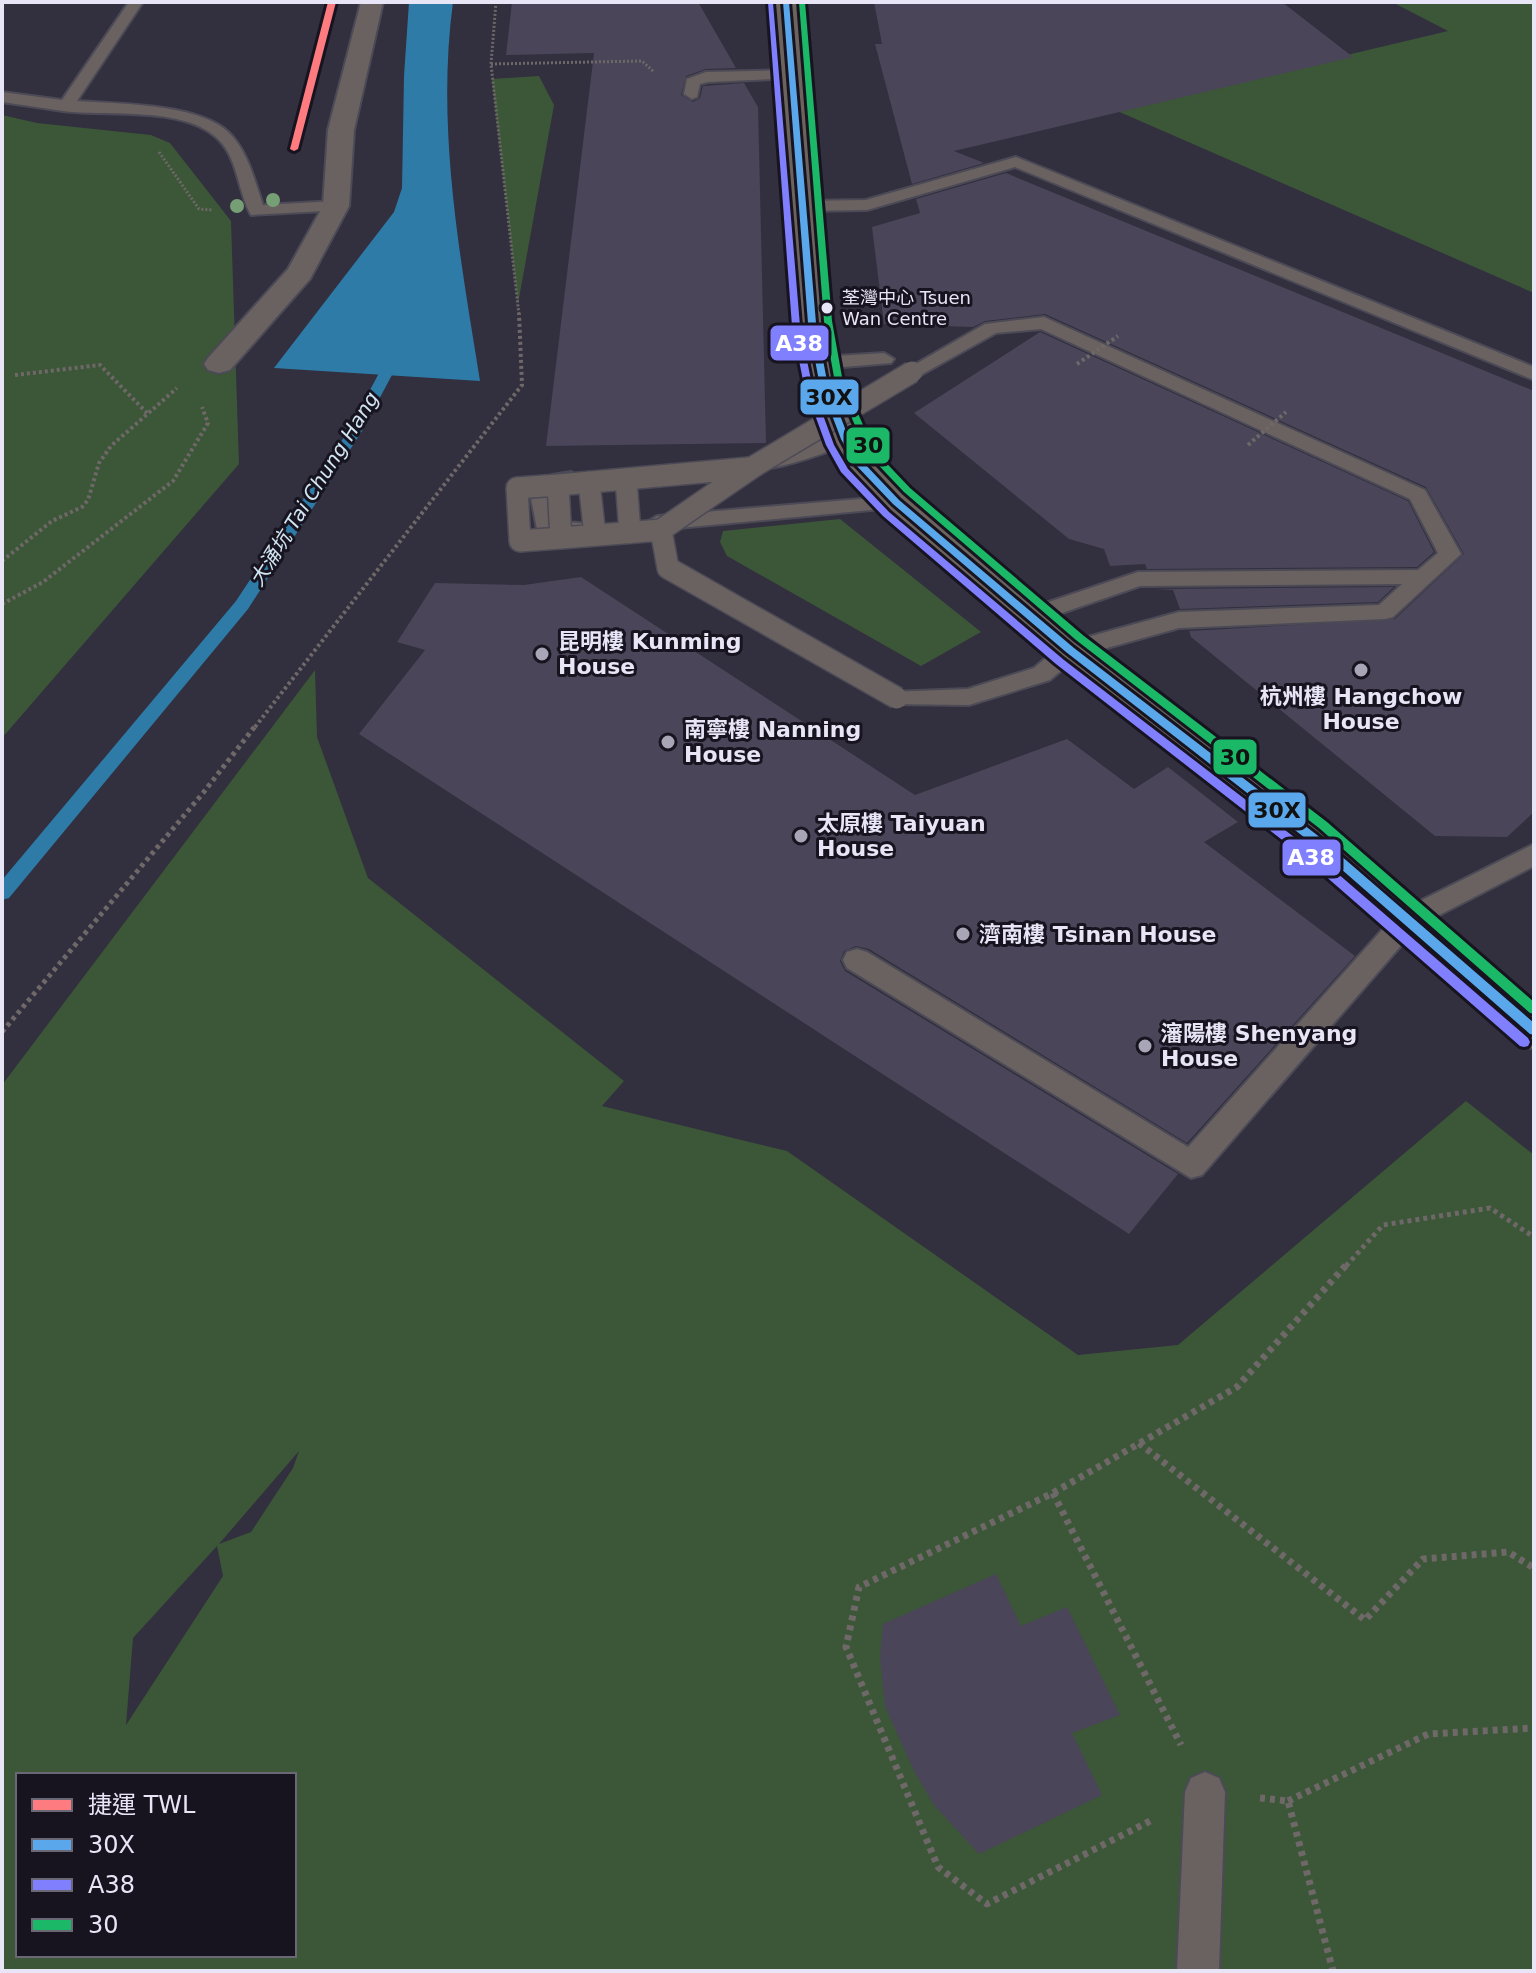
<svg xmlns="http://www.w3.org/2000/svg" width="1536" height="1973" viewBox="0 0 1536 1973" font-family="'DejaVu Sans','Noto Sans TC',sans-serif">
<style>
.green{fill:#3c5638;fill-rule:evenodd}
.water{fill:#2e7ba8}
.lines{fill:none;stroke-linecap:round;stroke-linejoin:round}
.stream{fill:#2e7ba8;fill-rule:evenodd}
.building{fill:#4a4559}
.lane-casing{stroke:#4c4a56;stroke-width:4}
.street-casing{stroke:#4c4a56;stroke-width:4}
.secondary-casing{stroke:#4c4a56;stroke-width:4}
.path-far3{stroke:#6e6868;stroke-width:3;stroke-dasharray:2 2;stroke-linecap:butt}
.path-far2{stroke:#6e6868;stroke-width:4;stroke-dasharray:3 3;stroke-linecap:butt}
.path-far1{stroke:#6e6868;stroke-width:5;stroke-dasharray:4 4;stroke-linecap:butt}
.path{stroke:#6e6868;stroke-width:7;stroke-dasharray:5 5;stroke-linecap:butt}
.lane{fill:#6a6260;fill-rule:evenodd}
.street{fill:#6a6260;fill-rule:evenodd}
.secondary{fill:#6c635d;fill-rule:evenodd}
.lane-bridge-casing{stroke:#4c4a56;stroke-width:24;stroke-linecap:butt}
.path-bridge{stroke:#6e6868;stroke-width:4;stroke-dasharray:3 3;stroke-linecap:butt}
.lane-bridge{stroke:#6a6260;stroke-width:21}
.bus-1-casing{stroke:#171420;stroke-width:6}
.bus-2-casing{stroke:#171420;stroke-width:6}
.bus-3-casing{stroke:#171420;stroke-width:6}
.bus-1{fill:#5aa8eb;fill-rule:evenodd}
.bus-2{fill:#8080ff;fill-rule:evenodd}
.bus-3{fill:#1ab867;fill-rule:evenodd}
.metro-1-casing{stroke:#171420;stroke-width:6}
.metro-1{fill:#fe7b7f;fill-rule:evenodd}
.tree{fill:#779f75}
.bus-dot{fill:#e8e5f7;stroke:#171420;stroke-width:3}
.poi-dot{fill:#a8a5b6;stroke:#171420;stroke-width:3}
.labels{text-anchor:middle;stroke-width:6;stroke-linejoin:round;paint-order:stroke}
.far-bus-label{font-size:18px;fill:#e8e5f7;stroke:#171420;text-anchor:start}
.far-water-label{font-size:20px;font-style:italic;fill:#d1e5f2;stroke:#171420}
.poi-label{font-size:22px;font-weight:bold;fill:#e8e5f7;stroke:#171420;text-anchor:start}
.line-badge{stroke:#171420;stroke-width:3}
.badge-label{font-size:22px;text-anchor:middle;font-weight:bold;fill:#fff}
.pale-badge-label{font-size:22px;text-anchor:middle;font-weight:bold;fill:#111}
</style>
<rect width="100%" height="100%" fill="#322f3e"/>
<path class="green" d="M1392,2H1534V293L1115,110L1448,31Z
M539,76L554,105L518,304L492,79Z
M2,115L37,123L151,135L170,143L231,221L239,464L2,738Z
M840,519L981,632L921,666L727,556L720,542L723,531Z
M315,670L317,737L368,878L624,1081L602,1106L787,1151L1078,1355L1178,1345L1466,1101L1534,1155V1971H2V1085ZM299,1451L293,1468L251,1532L219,1544ZM217,1546L223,1576L126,1725L133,1638ZM18,1775H294V1955H18Z"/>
<path class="water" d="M409,2H453C436,129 460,256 480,381L274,368L394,212L402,188L404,76Z"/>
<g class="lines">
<path class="stream" d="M386,347L398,350L392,375L362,431L248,609L9,898L2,900V880L236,601L348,431L378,375Z"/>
</g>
<path class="building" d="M512,2H698L736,68L706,69L686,76L681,95L693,102L700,98L703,86L744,83L758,107L766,443L546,446L594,53L506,55Z
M874,2H1282L1353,57L954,151L984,163L912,184L875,44H882Z
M1006,173L1534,391V812L1507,837L1435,836L1191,637L1189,631L1395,619L1464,554L1426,487L1045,314L985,321L973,327L884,324L872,227L920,213L916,199Z
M1040,332L1408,501L1434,552L1417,567L1147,569L1145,564L1110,566L1104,549L1069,539L914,413Z
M581,577L915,795L1067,739L1134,789L1168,767L1238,822L1204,842L1355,956L1187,1143L869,949L856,946L844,951L840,961L845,971L1178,1174L1129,1234L359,734L425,650L397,642L435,583L524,585Z
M1394,587L1378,602L1180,609L1173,590L1154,589Z
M996,1574L1021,1626L1067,1607L1120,1715L1072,1733L1102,1795L979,1854L934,1805L914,1771L885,1706L880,1657L883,1624Z"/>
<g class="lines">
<g class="lane-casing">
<path id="lane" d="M129,2H143L77,101C118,104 206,103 233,137C249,156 255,182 263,205L336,201L345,206L342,210L251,215C238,192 238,159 219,140C185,105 107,117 63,111C44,108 22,105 2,102V92L62,100Z
M793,70L801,75L798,78L708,82L700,84L697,97L692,99L684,94L687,79L706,72Z
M1016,157L1534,367V380L1015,167L867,210L803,211L794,206L803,201L866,200Z
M1044,317L1425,490L1461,554L1393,617L1385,619L1179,628L1078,656L1050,680L969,705L889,704L885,698L889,692L968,689L1034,668L1062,644L1179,612L1379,605L1402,584L1140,586L1030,624L1022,621L1019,616L1022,611L1138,572L1418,570L1438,553L1410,499L1041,329L996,333L919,376H905L902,372L985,324Z
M884,353L894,359L891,363L820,369L810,363L820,357Z
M845,433L855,439L852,443C831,450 758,481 742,463L745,459L778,454Z
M571,472L581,478L552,495L555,520C568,525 587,519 595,530C581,546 554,535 537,529L530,493L552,475Z
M896,496L903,497L907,502L903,507L657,530L646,523L657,516Z
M1534,844V866L1418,926L1202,1175L1191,1178L847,968L843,960L847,952L857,949L867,952L1188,1147L1398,912Z
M1205,1772L1219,1778L1225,1792L1219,1971H1177L1185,1792L1191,1778Z"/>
</g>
<g class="street-casing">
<path id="street" d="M361,2H383L354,130L349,206L310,279L230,370L219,373L208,370L204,364L208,358L288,269L323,206L328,130Z"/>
</g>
<g class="secondary-casing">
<path id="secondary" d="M775,2H797L827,323L838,381L871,456L908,495L1083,641L1327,827L1534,1003V1049L1518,1043L1299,849L1057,659L884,509L846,468L829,439L808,381L797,323Z"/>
</g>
<path class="path-far3" d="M496,2L491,64L519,315
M491,64L642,61L654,72
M159,152L199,209L212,210"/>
<path class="path-far2" d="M15,375L100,365L147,413
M2,561L52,521L82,507L88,500L99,463L111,446L177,388
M2,604L43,582L173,481L208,423L202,407
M255,727L522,385L519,313"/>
<path class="path-far1" d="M2,1032L203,793L256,725
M1346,1266L1383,1225L1490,1208L1534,1237"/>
<path class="path" d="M1139,1443L1365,1620L1423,1559L1508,1552L1534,1568
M1053,1493L1181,1745
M1260,1798L1288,1801L1333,1971
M1288,1801L1428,1734L1534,1728
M1150,1821L987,1904L938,1867L846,1647L859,1587L1053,1493L1237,1387L1347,1264"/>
<use href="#lane" class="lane"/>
<use href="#street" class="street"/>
<use href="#secondary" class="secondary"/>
<g class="lane-bridge-casing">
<path id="lane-bridge" d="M626,479L630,533
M589,482L595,535
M558,485L517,488L520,541L561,538
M661,530L561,538L558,485L749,468
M897,698L668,568L661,530L753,467L912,372"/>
</g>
<path class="path-bridge" d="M1077,364L1118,336
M1248,445L1286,412"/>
<use href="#lane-bridge" class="lane-bridge"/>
<g class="bus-1-casing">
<path id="bus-1" d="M783,2H789L816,323L827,381L849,439L861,460L899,500L1074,648L1317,835L1534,1023V1035L1530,1034L1309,841L1066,652L893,504L854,463L841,439L819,381L808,323Z"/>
</g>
<g class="bus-2-casing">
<path id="bus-2" d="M768,2L773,3L800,326L812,385L834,445L848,469L889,512L1064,660L1307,847L1528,1038L1530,1042L1528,1046L1524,1047L1520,1046L1299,853L1056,664L883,516L841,472L826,445L804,385L792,326Z"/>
</g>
<g class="bus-3-casing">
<path id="bus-3" d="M799,2H805L832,321L842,377L874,450L910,488L1084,636L1327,822L1534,1002V1014L1530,1013L1319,828L1076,640L904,492L867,453L834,377L824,321Z"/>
</g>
<use href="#bus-1" class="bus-1"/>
<use href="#bus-2" class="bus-2"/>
<use href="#bus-3" class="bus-3"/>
<g class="metro-1-casing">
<path id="metro-1" d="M328,2H336L298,149L294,151L290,149Z"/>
</g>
<use href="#metro-1" class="metro-1"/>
</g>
<g class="tree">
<circle cx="273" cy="200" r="7"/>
<circle cx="237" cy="206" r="7"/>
</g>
<circle class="bus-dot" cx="827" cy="308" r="7"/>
<g class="poi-dot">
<circle cx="542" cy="654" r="8"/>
<circle cx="1361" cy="670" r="8"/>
<circle cx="668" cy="742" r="8"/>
<circle cx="801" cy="836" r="8"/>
<circle cx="963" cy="934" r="8"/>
<circle cx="1145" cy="1046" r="8"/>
</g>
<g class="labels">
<g class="far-bus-label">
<text x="842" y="304">荃灣中心 Tsuen<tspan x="842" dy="21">Wan Centre</tspan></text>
</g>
<g class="far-water-label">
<text transform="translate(314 489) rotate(-58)" y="7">大涌坑 Tai Chung Hang</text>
</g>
<g class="poi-label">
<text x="558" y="649">昆明樓 Kunming<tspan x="558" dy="25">House</tspan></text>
<text x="1361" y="704" text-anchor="middle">杭州樓 Hangchow<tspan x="1361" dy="25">House</tspan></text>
<text x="684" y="737">南寧樓 Nanning<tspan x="684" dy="25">House</tspan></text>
<text x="817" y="831">太原樓 Taiyuan<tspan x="817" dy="25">House</tspan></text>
<text x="979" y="942">濟南樓 Tsinan House</text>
<text x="1161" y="1041">瀋陽樓 Shenyang<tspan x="1161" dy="25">House</tspan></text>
</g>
</g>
<g class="line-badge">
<rect x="769" y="324" width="61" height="38" rx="8" fill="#8080ff"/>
<rect x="799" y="378" width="61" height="38" rx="8" fill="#5aa8eb"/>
<rect x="845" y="426" width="46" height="39" rx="8" fill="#1ab867"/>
<rect x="1212" y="738" width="46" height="38" rx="8" fill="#1ab867"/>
<rect x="1247" y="791" width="60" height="38" rx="8" fill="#5aa8eb"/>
<rect x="1281" y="838" width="61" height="39" rx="8" fill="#8080ff"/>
</g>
<g class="badge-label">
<text x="799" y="351">A38</text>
<text x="1311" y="865">A38</text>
</g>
<g class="pale-badge-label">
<text x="829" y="405">30X</text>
<text x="868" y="453">30</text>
<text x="1235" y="765">30</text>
<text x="1277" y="818">30X</text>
</g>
<rect width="1536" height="1973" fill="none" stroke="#e8e5f7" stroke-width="8"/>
<rect x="16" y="1773" width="280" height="184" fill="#171420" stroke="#6b6876" stroke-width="2"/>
<rect x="32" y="1799" width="40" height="12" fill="#fe7b7f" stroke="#6b6876" stroke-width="2"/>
<text x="88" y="1813" font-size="24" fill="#e8e5f7">捷運 TWL</text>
<rect x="32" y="1839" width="40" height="12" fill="#5aa8eb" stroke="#6b6876" stroke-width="2"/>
<text x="88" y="1853" font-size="24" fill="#e8e5f7">30X</text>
<rect x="32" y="1879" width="40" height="12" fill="#8080ff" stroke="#6b6876" stroke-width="2"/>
<text x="88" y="1893" font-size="24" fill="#e8e5f7">A38</text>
<rect x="32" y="1919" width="40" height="12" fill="#1ab867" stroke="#6b6876" stroke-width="2"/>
<text x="88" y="1933" font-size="24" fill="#e8e5f7">30</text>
</svg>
